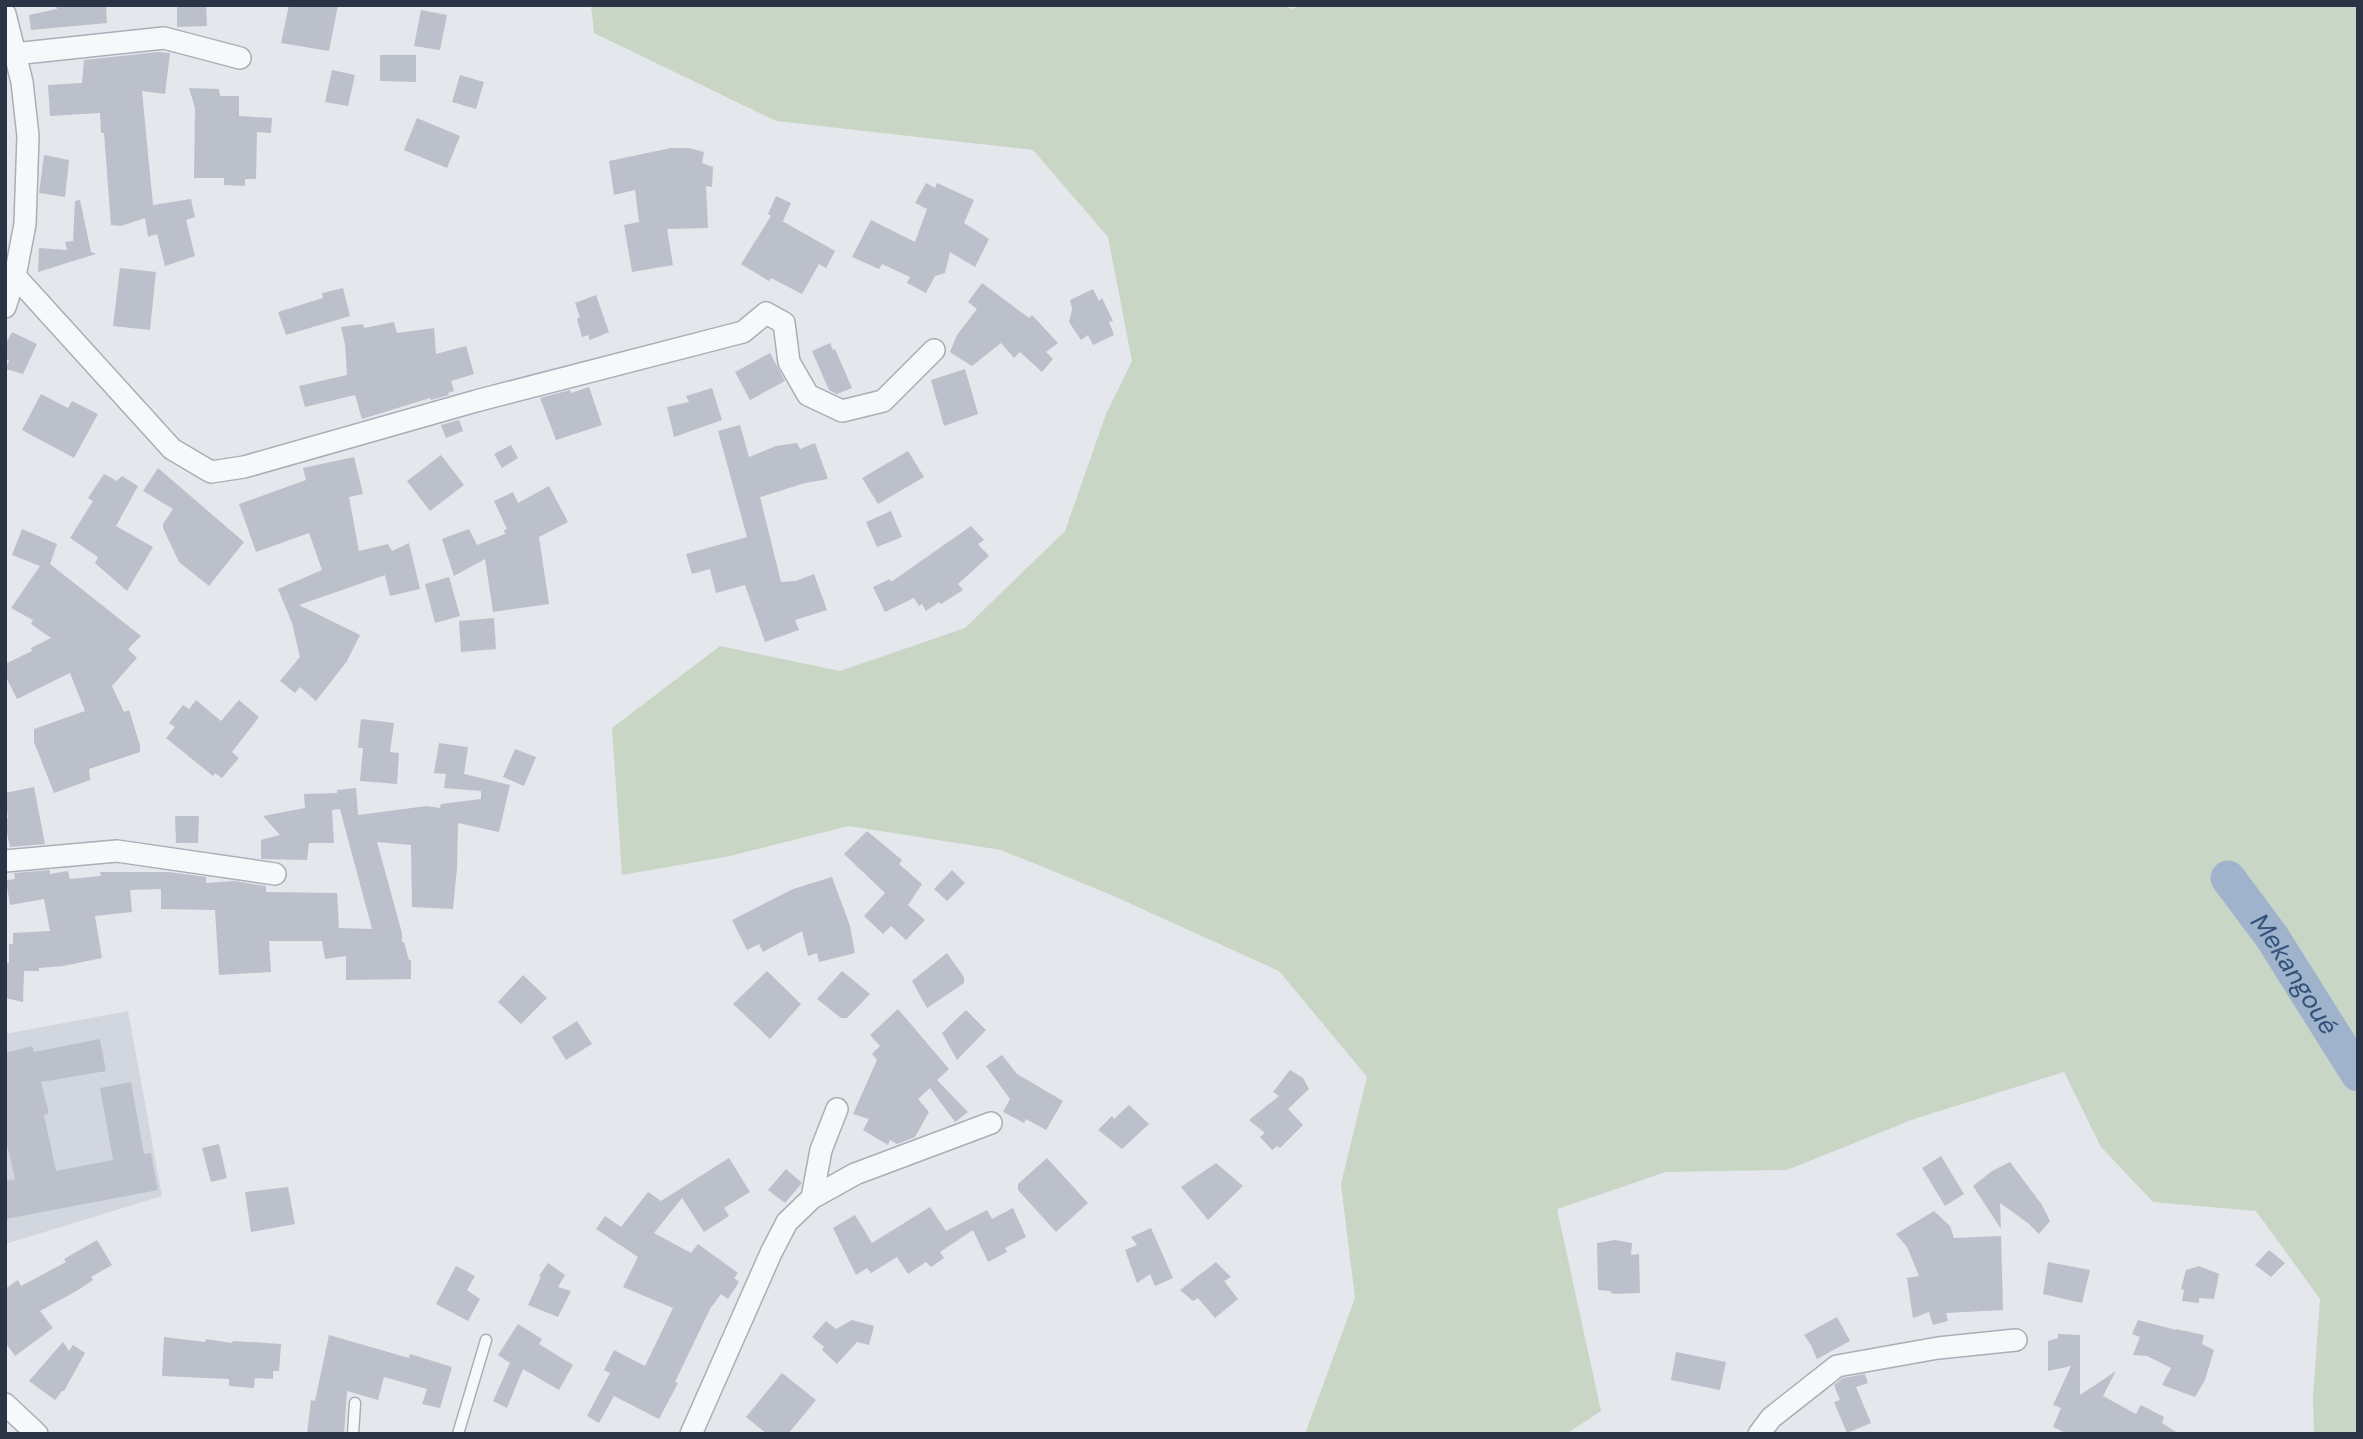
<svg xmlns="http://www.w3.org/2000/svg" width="2363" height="1439" viewBox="0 0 2363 1439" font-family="'DM Sans',sans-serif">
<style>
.built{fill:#d2d6de}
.green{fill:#c9d6c5}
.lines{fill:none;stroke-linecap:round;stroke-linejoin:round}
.river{stroke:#9fb4cc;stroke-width:35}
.building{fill:#bbc0ca}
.service-casing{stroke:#a9aeb7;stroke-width:13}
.minor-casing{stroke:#a9aeb7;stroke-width:24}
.service{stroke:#f7f8fa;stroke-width:10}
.minor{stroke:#f7f8fa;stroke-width:21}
.labels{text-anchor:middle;stroke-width:7;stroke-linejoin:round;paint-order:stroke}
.water-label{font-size:26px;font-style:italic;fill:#34527a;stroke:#f4f6f9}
</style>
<rect width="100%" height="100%" fill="#e4e7ec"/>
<path class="built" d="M128,1011L162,1196L5,1244V1034Z"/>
<path class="green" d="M591,5H1283L1291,9L1304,5H2358V1434H2314L2313,1397L2320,1299L2256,1211L2153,1202L2101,1147L2064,1072L1914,1119L1787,1170L1666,1172L1557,1209L1601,1411L1566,1434H1305L1355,1298L1341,1184L1367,1077L1279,971L1109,894L1001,850L849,826L730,856L622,875L612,728L720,646L840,671L965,628L1065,531L1106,414L1132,361L1108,237L1033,150L776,121L594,33Z"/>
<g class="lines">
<path class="river" id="s1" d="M2228,878L2272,937L2358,1074"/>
</g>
<path class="building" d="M56,5H106L107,23L31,30L29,15L57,9Z
M177,5H206L207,26L177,27Z
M289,5H338L329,51L281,43Z
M421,10L447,15L440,50L414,46Z
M158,52L170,53L165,94L142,91L153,205L191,199L195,217L186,220L195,256L165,266L157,234L148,237L145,218L121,226L111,225L104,133H101L100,113L50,116L48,85L82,83L84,60Z
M380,55H416V82L380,81Z
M332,70L355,75L348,106L325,102Z
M460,75L484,82L476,109L452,102Z
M189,88L219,89L220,96H239V116L272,118L271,133L257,132L256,179H245V186L224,185V178H194L195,108Z
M417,118L460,136L447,168L404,150Z
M671,148H689L704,152L702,163L713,167L712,187L706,186L708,228L667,229L673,265L632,272L624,225L639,222L635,190L614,195L609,161Z
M44,155L69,160L65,197L39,193Z
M926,183L935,188L937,183L974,200L964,223L989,239L975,267L950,252L945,273L935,276L926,293L907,283L910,277L882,264L879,269L852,257L871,220L915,242L927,209L915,203Z
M776,196L791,203L783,221L777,218L835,251L826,268L819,264L802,294L771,278L769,281L741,264L771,216L768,214Z
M80,200L91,252L96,254L38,272L39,248L67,250L65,242L73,241L75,201Z
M120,268L156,272L150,330L113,326Z
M982,283L1029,318L1032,315L1058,343L1046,352L1053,359L1042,372L1020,352L1014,358L1001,343L972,366L950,352L957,335L977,309L968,302Z
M343,288L350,316L286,335L278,312L323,298L322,293Z
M1093,289L1099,301L1102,298L1113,321L1109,322L1114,335L1093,345L1088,335L1081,340L1069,322L1072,309L1070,300Z
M596,295L609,332L590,340L588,335L582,337L577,319L580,317L575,303Z
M394,322L397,333L434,328L436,354L466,346L474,374L451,381L454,391L448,393L449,395L431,400L430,398L362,419L355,395L305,407L299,386L347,375L345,344L341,327L363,324L364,328Z
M12,332L37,344L23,374L6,369L9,360L5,359V345Z
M830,343L833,350L835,349L852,388L837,394L829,390L812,351Z
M770,353L785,381L750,400L735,372Z
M965,369L978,414L944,426L931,380Z
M589,387L602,425L556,440L540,398L570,390L571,393Z
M712,388L722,420L674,437L667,407L689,402L686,396Z
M41,394L68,408L72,401L98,414L74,458L22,430Z
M459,420L463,431L446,438L441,425Z
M740,425L749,457L776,446L797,443L800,449L815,443L828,479L805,483L760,497L781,582L796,581L814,574L827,610L795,620L799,630L765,642L745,585L716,593L710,569L692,574L686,554L747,537L718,431Z
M511,445L518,458L502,468L494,454Z
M908,451L924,477L878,504L862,478Z
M441,455L464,485L430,511L407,481Z
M354,457L363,494L349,497L359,551L388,544L392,551L409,543L420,589L390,596L385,575L299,605L360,635L347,661L316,701L300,687L295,693L280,681L300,657L292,623L278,589L322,570L309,533L256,552L239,504L306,480L303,468Z
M158,468L244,542L209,586L179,562L163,528V524L173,509L143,491Z
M104,474L117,481L122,476L138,486L116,526L153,547L127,591L95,563L98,557L70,538L93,501L88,498Z
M549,486L568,522L539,537L549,604L493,612L485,559L454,576L442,539L469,529L477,545L505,534L504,530L507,529L494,501L513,492L518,503Z
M891,511L902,537L877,547L866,522Z
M971,526L984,540L978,544L989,556L958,584L963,590L941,604L939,602L926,611L922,604L919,606L914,598L885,612L873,587L890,579L891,582Z
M22,529L57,544L50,564L141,636L128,649L137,658L112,686L124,712L129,710L140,745V752L89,769L90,780L54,793L34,742V729L85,711L70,673L17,699L5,675V664L32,651L31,648L51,638L31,624L33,620L11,608L40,566L12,555Z
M449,577L460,616L435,623L425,584Z
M494,618L496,649L461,652L459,621Z
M196,700L221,721L239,700L259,717L232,752L239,758L222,778L215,773L213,776L166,738L175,727L169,723L183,705L189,709Z
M361,719L394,723L390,752L399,753L397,784L360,781L363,748H358Z
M439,743L468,747L464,774L510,785L499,832L458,823L457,868L453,909L412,907L411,845L377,842L402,933V942H404L409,960H411V979L346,980V956L325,959L322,941H269L271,972L219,975L215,910L161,909V889L130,890L132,912L95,916L102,958L63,966L39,968V971H24L23,1002L5,998V963H9V944H13V933L50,931L44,899L10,905L6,880L15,879L14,873L50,870V874L68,871L70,879L101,876L100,872H169L206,877V883L234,881L266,886V892L337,893L339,928L372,929L340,809L332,810L334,843H309L307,860L261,859V840L280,835L263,816L305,808L304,794L337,793V790L356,788L358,815L427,806L440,808L441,804L481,799V791L444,788L446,774L434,773Z
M515,749L536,757L524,786L503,777Z
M34,787L45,844L10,847L5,823V819L8,818L5,793Z
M175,816H199L198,843H176Z
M867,831L902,860L899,864L922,884L908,905L925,920L906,940L891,926L883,934L864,916L885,893L844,854Z
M952,870L965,883L947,901L934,889Z
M832,877L850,926L855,953L819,962L817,953L808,956L802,931L763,952L759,944L747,950L732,920L793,889Z
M947,953L964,977V983L927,1008L912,981Z
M767,971L801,1004L770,1039L733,1004Z
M842,971L870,994L847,1018H841L817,999Z
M523,975L547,998L521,1024L498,1002Z
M898,1009L949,1069L937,1080L968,1112L955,1122L930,1088L918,1099L929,1112L915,1137L897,1144L890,1140L888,1145L863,1130L869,1119L853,1114L877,1060L872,1054L880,1046L870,1035Z
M966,1010L986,1030L957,1060L942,1033Z
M577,1021L592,1044L566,1060L552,1037Z
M100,1039L106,1071L41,1082L49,1113L44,1115L56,1171L113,1160L100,1088L131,1082L144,1154L151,1153L158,1190L5,1219V1181L15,1179L5,1136V1053L32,1046L34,1052Z
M1002,1055L1017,1074L1063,1101L1046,1130L1026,1119L1024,1123L1003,1112L1010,1099L986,1066Z
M1290,1070L1303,1078L1309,1089L1288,1109L1303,1125L1280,1148L1277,1146L1272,1150L1260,1137L1265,1133L1249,1120L1279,1096L1273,1092Z
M1129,1105L1149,1124L1122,1149L1098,1130L1112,1116L1114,1119Z
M219,1144L227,1178L211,1182L202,1148Z
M1941,1156L1964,1194L1945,1206L1922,1168Z
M729,1158L750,1192L724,1208L729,1216L704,1232L682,1198L654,1233L691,1253L698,1244L738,1273L734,1278L739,1282L728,1299L721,1294L710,1309L675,1382L678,1383L659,1419L614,1396L599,1423L587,1416L610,1373L604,1370L614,1350L645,1366L673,1308L623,1287L638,1257L596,1229L605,1216L621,1227L648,1192L661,1201Z
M1047,1158L1088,1203L1056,1232L1018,1190V1184Z
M2010,1162L2042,1205L2050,1221L2039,1234L2028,1223L2000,1203L2001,1229L1973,1186L1992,1171Z
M1216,1163L1243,1186L1208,1220L1181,1187Z
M786,1169L802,1183L785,1203L768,1190Z
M288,1187L295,1224L251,1232L245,1192Z
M930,1207L946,1231L987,1210L992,1219L1013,1208L1026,1237L1005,1248L1007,1252L988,1262L973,1230L940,1252L944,1258L931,1267L926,1262L908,1274L897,1257L871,1273L867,1268L856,1275L833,1228L855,1215L872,1243Z
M1934,1211L1950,1226L1954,1238L2001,1236L2003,1310L1946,1313L1948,1321L1933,1325L1929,1312L1913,1318L1907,1278L1919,1276L1907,1247L1896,1234Z
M1151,1228L1173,1278L1155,1286L1150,1274L1137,1283L1125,1250L1137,1245L1131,1237Z
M97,1240L112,1265L91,1277L93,1280L78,1290L40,1311L53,1328L15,1356L5,1342V1289L18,1280L21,1286L66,1262L64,1259Z
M1615,1240L1632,1243L1631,1255L1639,1254L1640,1293L1613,1294L1610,1291L1598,1290L1597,1243Z
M2269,1250L2285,1263L2271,1277L2255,1265Z
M1216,1262L1231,1277L1224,1281L1238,1299L1215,1318L1198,1298L1193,1301L1180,1290Z
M2048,1262L2090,1270L2082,1303L2043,1294Z
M548,1263L565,1275L558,1287L571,1291L558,1317L528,1305L541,1277L539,1276Z
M456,1266L475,1276L467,1290L480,1299L468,1321L436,1304Z
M2199,1266L2219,1274L2214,1299L2199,1298V1303L2182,1301L2184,1290L2181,1289L2186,1270Z
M1837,1317L1850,1341L1817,1359L1811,1345L1804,1335Z
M852,1320L874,1326L869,1345L857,1342L837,1364L822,1350L824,1347L812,1337L826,1321L836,1329Z
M2138,1320L2176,1330V1329L2204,1335L2202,1344L2214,1350L2205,1380L2195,1397L2162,1385L2171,1368L2147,1356L2133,1355L2140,1337L2132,1334Z
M518,1324L542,1339L539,1344L573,1365L559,1390L523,1369L507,1408L493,1401L510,1363L498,1355Z
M2058,1334L2080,1335V1395L2116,1371L2103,1396L2136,1414L2141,1405L2164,1417L2162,1423L2179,1434H2068L2053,1427L2061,1408L2053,1405L2071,1366L2048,1371V1341L2058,1338Z
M329,1335L409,1358L410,1354L452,1367L440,1408L422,1404L427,1389L384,1377L378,1400L347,1391L344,1434H307L311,1400L315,1401Z
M164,1337L205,1342L206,1339L232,1343L233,1341L281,1344L279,1371H273V1379L255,1378L254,1388L229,1386V1379L162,1376Z
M63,1342L69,1351L73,1345L85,1353L64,1391H62L55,1400L29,1381Z
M1676,1352L1726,1362L1720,1390L1671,1380Z
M782,1373L816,1400L788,1434H767L746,1417Z
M1865,1374L1868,1383L1856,1387L1871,1423L1847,1433L1834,1402L1840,1400L1834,1385L1843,1378Z"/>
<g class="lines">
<g class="service-casing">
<path id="service" d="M353,1434L355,1403
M458,1434L486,1340"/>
</g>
<g class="minor-casing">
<path id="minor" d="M5,14L22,82L28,136L25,224L15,276L5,307
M14,54L164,38L240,58
M15,276L172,449L211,472L244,467L476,401L743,332L766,313L784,323L789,362L808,395L842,411L883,401L934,350
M5,861L117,851L275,874
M812,1198L821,1150L837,1109
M5,1404L37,1434
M691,1434L771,1253L787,1222L812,1198L855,1174L991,1123
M1759,1434L1771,1418L1837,1366L1938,1348L2016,1340"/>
</g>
<use href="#service" class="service"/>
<use href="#minor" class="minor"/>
</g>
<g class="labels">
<g class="water-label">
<text dy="9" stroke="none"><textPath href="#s1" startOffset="117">Mekangoué</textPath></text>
</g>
</g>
<rect width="2363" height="1439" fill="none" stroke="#2b3445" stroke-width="14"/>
</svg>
